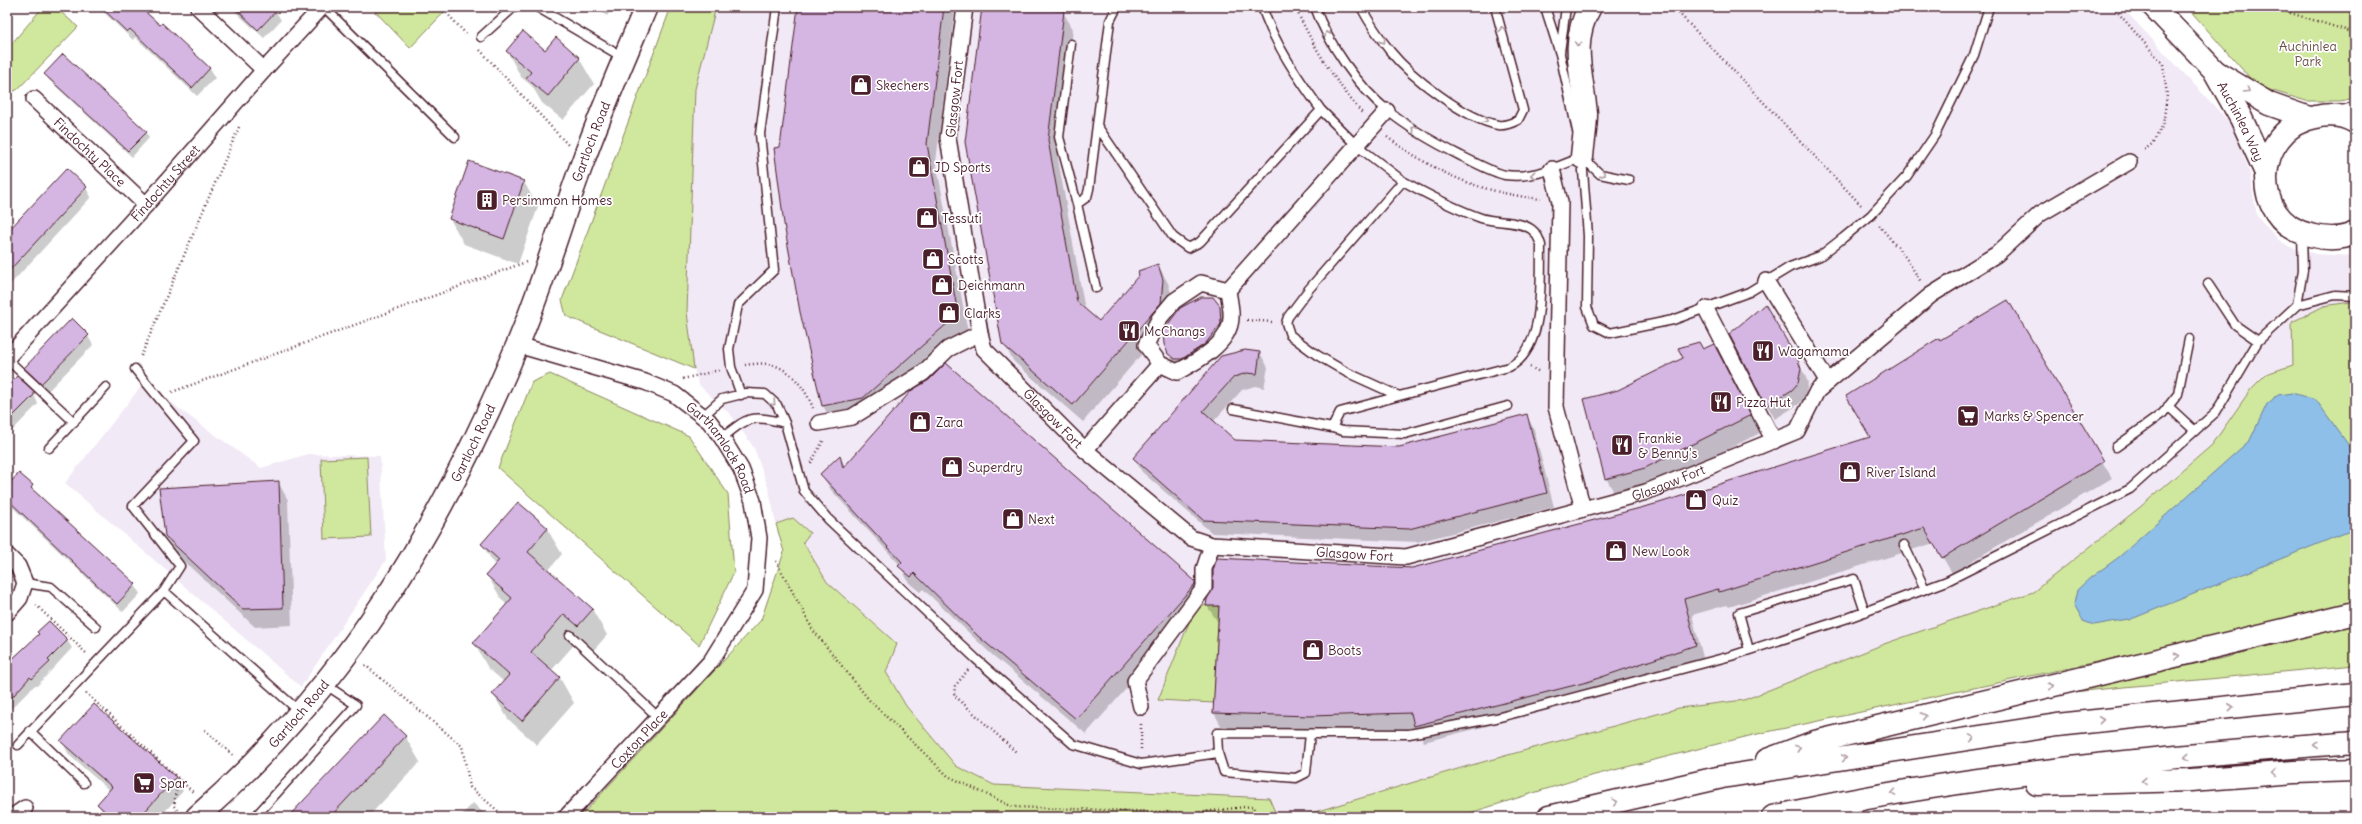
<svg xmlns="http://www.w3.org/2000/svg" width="2362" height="824" viewBox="0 0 2362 824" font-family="Delius,sans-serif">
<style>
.built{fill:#f2e9f6}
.green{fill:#d0e89d;stroke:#8d8464}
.water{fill:#8dbfe9;stroke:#727f9d}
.shadow{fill:#0003}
.building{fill:#d5b5e2;stroke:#4a1f2b}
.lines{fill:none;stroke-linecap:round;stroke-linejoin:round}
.lane-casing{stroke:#4a1f2b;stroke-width:11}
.street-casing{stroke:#4a1f2b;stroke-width:18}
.secondary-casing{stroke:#4a1f2b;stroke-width:25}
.highway-casing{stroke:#4a1f2b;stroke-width:25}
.path{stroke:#4a1f2b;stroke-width:2.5;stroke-dasharray:1 3;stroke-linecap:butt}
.lane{stroke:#fff;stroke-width:8}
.street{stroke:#fff;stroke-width:15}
.secondary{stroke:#fff;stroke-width:22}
.highway{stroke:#fff;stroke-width:22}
.oneway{stroke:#ae9aa0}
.labels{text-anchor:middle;stroke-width:3.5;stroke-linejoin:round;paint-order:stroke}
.park-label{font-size:13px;fill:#6c5148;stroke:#fff}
.poi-label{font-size:13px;fill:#4a1f2b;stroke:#fff;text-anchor:start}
.street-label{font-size:13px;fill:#4a1f2b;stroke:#fff}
</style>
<rect width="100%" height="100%" fill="#fff"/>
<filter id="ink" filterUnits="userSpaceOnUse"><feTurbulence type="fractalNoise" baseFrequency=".025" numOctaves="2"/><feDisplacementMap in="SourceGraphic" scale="8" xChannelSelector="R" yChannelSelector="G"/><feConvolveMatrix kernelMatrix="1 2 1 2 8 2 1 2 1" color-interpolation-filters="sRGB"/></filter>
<g filter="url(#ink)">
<path class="built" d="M716,7H2122L2232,125L2249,170L2257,216L2279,240L2290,247L2316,254L2355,256V303L2350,302L2293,365L2265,374L2251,389L2212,445L2139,508L2033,592L1884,644L1744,700L1679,708L1461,768L1298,817L1275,812L1269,798L994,785L956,766L906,706L886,672L897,644L827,582L803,542L810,533L793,518L776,524L769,490L754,448L731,415L699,385L694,369L687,312L695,89Z
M146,380L178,408L261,468L308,454L380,456L386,560L301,687L65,483Z"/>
<path class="green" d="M43,7H55L78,27L18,89L7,95V49Z
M371,7H449L410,48Z
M671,7H716L695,89L687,312L694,369L566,316L562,300Z
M2187,7H2355V98L2340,101H2306L2257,86Z
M2350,302L2355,303V602L2303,618L1753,735L1575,780L1457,817H1298L1461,768L1679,708L1744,700L1884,644L2033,592L2139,508L2212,445L2251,389L2266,374L2293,365L2292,322L2324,306Z
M550,374L689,436L728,494L734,572L699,645L498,468L532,382Z
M367,457L371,537L324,539L321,459Z
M793,518L810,533L803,542L827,582L897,644L886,672L906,706L956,766L994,785L1269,798L1275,812L1292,817H580L761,620L784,552L776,524Z
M1196,605L1219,606L1214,703L1158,700Z
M2355,623V665L2041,695L2224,658Z"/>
<path class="water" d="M2292,393L2316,400L2355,454V529L2134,618L2094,625L2083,621L2074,604L2077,590L2090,578L2119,557L2250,440L2267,404L2278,395Z"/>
<path class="shadow" d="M98,7H139L160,27L162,24L210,68L215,78L197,96L135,37L133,40Z
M230,7H273L281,20L264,38Z
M595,7H613L607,16Z
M799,7H955L936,162L968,332L873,415L833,423L823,406L801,311L781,148Z
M983,7H1025L1063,12L1073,29L1058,159L1085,310L1099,322L1158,265L1168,283L1173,299L1170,323L1181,308L1201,298L1220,307L1228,321L1229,329L1177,368L1169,353L1166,326L1083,422L1014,362L1003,343Z
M507,51L545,52L579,58L594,84L563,120L542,103L532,86L521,77Z
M45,74L146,132L149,138L132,157L49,80Z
M470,163L524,182L538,207L518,264L464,244L450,219Z
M7,182L11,189L7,193Z
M86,188L91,197L7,288V234Z
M2007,301L2112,478L1952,573L1934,543L1729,607L1727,605L1692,615L1704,661L1596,698L1424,742L1417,729L1320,731L1223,729L1214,713L1219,621H1217L1207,606L1412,569L1659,504L1871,437L1940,341Z
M1764,305L1805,375L1808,383L1805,397L1799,404L1775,419L1767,405Z
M88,336L93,345L47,392L31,377L26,368Z
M1703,350L1724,363L1760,433L1656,485L1616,496L1606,478L1618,391Z
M1260,353L1268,367L1264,388L1255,386L1242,390L1213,422L1235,441L1399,448L1526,415L1534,429L1554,507L1417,542L1212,533L1142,472L1134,458Z
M7,387L33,392L38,404L7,436Z
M840,457L846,467L1194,581L1204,601L1086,734L990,653L923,589L920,592L909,583L900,565L831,490L821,474Z
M7,475L135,585L140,594L123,612L7,502Z
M278,482L288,500L292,625L255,627L176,554L166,536Z
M518,503L547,529L562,554L548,571L592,609L607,635L593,651L579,639L551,671L560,678L574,703L537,745L508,719L493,694L504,682L488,668L474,643L507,605L502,600L487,575L495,566L482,544Z
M40,634L67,640L72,648L37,686L35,685L7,713V663Z
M405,736L420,762L368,817H290Z
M62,741L175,778L183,791L160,817H105L98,804L110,791L69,755Z
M473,803L488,817H460Z"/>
<path class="building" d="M101,7H140L160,25L162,23L210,68L192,88L130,29L127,32Z
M234,7H280L258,30Z
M798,7H944L927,144L958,314L863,398L822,406L800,312L784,224L774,148L780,147Z
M982,7H1034L1064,11L1048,140L1077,302L1099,321L1139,275L1138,271L1158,264L1163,280L1161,303L1073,405L1002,344L965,142Z
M523,31L545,50L556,37L580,58L548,96L526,78L531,72L506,51Z
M63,54L147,132L128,151L44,74Z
M469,161L524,181L504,239L449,219Z
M67,168L87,187L7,273V232Z
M1201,297H1213L1220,306L1221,324L1205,344L1182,359H1175L1168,354L1164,344L1163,331L1180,308Z
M2008,300L2104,461L1942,558L1924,528L1719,592L1718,589L1684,599L1696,645L1587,682L1414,726L1411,713L1310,716L1213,713L1219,606H1206L1207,599L1213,588V570L1217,558L1412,568L1659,503L1870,437L1846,396L1939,338L1940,340Z
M1765,304L1798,360L1801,369L1798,383L1792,390L1766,406L1729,334Z
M72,318L89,335L41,384L24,368Z
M1699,342L1703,349L1714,344L1751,415L1645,468L1605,479L1584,399L1618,390L1683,358L1678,348Z
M1245,350L1260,352L1257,374L1247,373L1234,377L1203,411L1235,440L1399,447L1527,414L1547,493L1409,529L1203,520L1133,458L1221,356Z
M946,363L1195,581V584L1076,719L979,637L914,573L911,577L898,566L902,562L820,474L840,455L843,468L912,390L929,380Z
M17,376L34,391V395L7,422V386Z
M19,473L33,485L31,488L136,584L117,604L7,499V486Z
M279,481L283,608L243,609L165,536L159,488Z
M518,502L548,528L528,552L593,609L578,626L564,614L531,652L560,677L522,721L492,694L509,675L473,643L512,598L486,575L499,560L481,544Z
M49,621L68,640L48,660L50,662L32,679L30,677L7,703V664L39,634L37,632Z
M94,704L176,777L140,817H111L97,804L112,787L60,741Z
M384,715L406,736L330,817H288Z"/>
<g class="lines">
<g class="lane-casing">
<path id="lane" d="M324,7L455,137
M537,7L624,58
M1315,7C1327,42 1359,88 1388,111C1410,129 1435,143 1461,156C1474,162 1491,172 1505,175C1534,179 1556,167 1582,157
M1361,7C1369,22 1379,37 1390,51C1411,77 1465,119 1498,125C1505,126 1512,123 1518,120L1523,110L1495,7
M1545,7L1560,54L1577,131
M481,37L514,7
M1071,44L1059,137L1077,204
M1560,52L1566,7
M1321,110L1356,145L1403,181
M2339,111L2355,106
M1098,127L1173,237L1188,248L1200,242L1321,110C1298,78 1275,45 1262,7
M1582,158L1588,236L1587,307L1594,325L1610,333L1673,320L1749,292L1790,267L1820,256L1843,238L1871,215L1907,176L1935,135L1974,55L1989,7
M1583,158L1600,174L1629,180
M1403,181C1428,195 1453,208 1481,218C1496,223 1518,220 1531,229C1537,233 1539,239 1541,245C1540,281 1546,349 1509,367L1399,396L1346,372L1317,355L1290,335L1286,323L1288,317L1309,289Z
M2208,284L2235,325L2258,341
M1096,288L1077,204L1087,197L1089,189L1110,21L1117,7
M2297,305L2335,295L2355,296
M7,359L74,422
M135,369L194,441L133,506L180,566L164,591
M741,395L731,367L729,349L738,305L774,270L760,134L777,7
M2168,406L2195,431
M1233,409L1332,428L1340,412L1399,396
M703,416L722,399L746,393L765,394L777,405L785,423C751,415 749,416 722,438
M785,423L804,491L828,519L976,659L1073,744L1141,764L1218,753L1217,733L1409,734L1496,718L1731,656L1848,618L1947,581L2130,489L2216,412L2258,341L2297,305L2303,270L2302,234
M1332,428L1343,431L1405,434L1508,406
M2116,447L2163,413L2178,394L2189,339
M49,448L106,387
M1904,545L1925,589
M25,583L51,587L96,627
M570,635L659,718
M1749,650L1739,613L1854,579L1865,612
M30,731L84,783
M18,745L164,591L300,712
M1218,753L1224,772L1296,778L1306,773L1310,734
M255,817L356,705L326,685"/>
</g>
<g class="street-casing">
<g id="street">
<path d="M198,7L264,70"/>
<path id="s1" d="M965,7L948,138L980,333L984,349L1085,450L1191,538L1212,545L1406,557L1646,492L1797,431L1817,391L1931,295L1997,254L2040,214L2129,162"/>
<path id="s2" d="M34,99L146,205"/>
<path d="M1552,169L1560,202L1556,407L1583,509"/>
<path d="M1766,281L1828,382"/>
<path d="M1706,309L1774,441"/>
<path id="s3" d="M518,345L645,382L674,394L709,421L722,438L741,469L753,501L759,538L755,590L711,661L566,817"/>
<path id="s4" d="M7,358L146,205L264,70L322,7"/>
<path d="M1160,364L1177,372C1196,362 1230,344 1231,318C1232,310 1229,299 1228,290"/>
<path d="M819,423L852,417L923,373L948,349L980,333"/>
<path d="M1085,450L1160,364L1146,345L1159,319L1174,301L1201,283L1228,290L1387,111"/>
<path d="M7,555L18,566L25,583L20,598L7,613"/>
<path d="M1141,707L1135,681L1204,588V569L1212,545"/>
<path d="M12,817L25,808"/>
</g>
</g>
<g class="secondary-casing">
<g id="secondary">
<path id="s5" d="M2154,7L2214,70L2241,118L2266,173"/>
<path d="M2216,72L2269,104L2309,118"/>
<path d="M2355,122C2343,115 2329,114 2316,117C2253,128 2248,221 2310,235C2325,239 2341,240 2355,233"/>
<path d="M1582,157C1583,143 1586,128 1586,114C1583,77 1569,42 1590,7"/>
<path id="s6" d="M197,817C347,685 440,529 517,346C542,287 560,224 582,164C601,111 624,59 646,7"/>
</g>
</g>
<g class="highway-casing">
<path id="highway" d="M1767,760L1815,742L2355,613
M2037,784L2191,780L2295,772L2355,770
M1549,817L1722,777L2057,725L2355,694
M1773,817C1964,774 2160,757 2355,742"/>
</g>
<path class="path" d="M441,7L468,36
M1295,7C1313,46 1334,80 1362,113
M1673,7L1861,205
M2113,7L2163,64L2167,95L2163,125L2152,144L2143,151
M2271,7L2355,33
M480,50L568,145
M1387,137C1438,174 1478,192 1541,199
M1879,225L1906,258L1921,282
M1247,320L1272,322
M141,356L239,127
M745,365C752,364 760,363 767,364C789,366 806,389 813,408
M1530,367L1540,372
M683,379L719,370
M172,392L526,262
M811,463L824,439
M776,561L813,630L870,701L948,776L1013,807L1194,813L1253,806L1257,817
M36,605L86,653
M365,665L462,746L470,787L505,817
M968,670L955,686L954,695L1017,753
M86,693L194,793
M1141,724V749
M205,730L233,755
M177,810L174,806L178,776"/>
<use href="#lane" class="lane"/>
<use href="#street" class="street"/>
<use href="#secondary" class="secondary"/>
<use href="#highway" class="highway"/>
</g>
<defs><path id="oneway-chevron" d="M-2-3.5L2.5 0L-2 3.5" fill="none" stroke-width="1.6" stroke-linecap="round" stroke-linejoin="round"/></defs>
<g class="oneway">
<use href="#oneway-chevron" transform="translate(1502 29) rotate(-104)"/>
<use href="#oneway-chevron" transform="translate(1327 34) rotate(-117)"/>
<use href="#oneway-chevron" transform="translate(1383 41) rotate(55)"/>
<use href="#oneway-chevron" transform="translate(1578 44) rotate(95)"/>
<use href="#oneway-chevron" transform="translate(2247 90) rotate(31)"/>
<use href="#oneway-chevron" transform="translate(1485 120) rotate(23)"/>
<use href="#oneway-chevron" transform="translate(1414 129) rotate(-147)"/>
<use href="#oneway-chevron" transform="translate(1603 174) rotate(24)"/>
<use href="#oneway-chevron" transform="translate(1533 175) rotate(174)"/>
<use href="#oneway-chevron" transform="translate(773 403) rotate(47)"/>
<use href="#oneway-chevron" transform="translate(2177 656) rotate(-13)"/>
<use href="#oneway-chevron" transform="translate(2051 686) rotate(-13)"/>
<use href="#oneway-chevron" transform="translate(2231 707) rotate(-6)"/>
<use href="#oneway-chevron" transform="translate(1924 716) rotate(-13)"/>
<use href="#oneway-chevron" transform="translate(2101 720) rotate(-6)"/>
<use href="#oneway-chevron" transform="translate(1972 738) rotate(-9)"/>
<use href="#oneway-chevron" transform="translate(2316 745) rotate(175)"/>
<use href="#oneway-chevron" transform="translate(1798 748) rotate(-20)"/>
<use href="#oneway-chevron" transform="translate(2187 757) rotate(175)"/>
<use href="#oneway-chevron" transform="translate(1844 758) rotate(-9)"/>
<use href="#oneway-chevron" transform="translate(2274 773) rotate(175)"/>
<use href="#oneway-chevron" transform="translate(2144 781) rotate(179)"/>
<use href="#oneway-chevron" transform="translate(1893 793) rotate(170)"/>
<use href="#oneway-chevron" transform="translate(1615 802) rotate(-13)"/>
</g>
</g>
<defs>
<g id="shop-square" transform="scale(1.15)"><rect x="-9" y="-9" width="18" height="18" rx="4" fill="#4a1f2b" stroke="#fff"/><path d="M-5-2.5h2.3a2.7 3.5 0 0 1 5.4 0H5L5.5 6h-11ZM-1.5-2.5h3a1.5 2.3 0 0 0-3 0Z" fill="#fff"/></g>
<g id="building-square" transform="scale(1.15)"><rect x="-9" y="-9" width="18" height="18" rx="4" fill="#4a1f2b" stroke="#fff"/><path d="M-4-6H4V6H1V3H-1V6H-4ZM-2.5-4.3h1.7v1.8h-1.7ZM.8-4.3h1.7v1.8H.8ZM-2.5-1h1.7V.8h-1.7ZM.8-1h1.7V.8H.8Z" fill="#fff"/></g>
<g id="restaurant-square" transform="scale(1.15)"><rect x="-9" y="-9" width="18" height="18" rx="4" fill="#4a1f2b" stroke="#fff"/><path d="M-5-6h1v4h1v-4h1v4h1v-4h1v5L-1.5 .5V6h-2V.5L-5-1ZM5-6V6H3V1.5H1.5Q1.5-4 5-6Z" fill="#fff"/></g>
<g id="supermarket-square" transform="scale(1.15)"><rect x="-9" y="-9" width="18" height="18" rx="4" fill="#4a1f2b" stroke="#fff"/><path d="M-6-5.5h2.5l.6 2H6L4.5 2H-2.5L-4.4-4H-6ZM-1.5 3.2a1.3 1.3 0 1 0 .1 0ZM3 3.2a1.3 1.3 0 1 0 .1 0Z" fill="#fff"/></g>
</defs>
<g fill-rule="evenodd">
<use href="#shop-square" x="861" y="85"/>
<use href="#shop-square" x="919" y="167"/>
<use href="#building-square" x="487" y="200"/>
<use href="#shop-square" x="927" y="218"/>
<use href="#shop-square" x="933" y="259"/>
<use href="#shop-square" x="942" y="285"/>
<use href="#shop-square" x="949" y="313"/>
<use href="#restaurant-square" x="1129" y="331"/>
<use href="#restaurant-square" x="1763" y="351"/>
<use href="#restaurant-square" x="1721" y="402"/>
<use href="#supermarket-square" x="1968" y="416"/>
<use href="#shop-square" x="920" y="422"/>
<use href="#restaurant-square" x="1622" y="445"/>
<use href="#shop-square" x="952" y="467"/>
<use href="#shop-square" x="1850" y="472"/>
<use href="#shop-square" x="1696" y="500"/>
<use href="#shop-square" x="1013" y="519"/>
<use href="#shop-square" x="1616" y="551"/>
<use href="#shop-square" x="1313" y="650"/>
<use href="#supermarket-square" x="144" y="783"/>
</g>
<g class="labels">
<g class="park-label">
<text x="2308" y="51">Auchinlea<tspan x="2308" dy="15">Park</tspan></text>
</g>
<g class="poi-label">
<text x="876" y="90">Skechers</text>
<text x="934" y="172">JD Sports</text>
<text x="502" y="205">Persimmon Homes</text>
<text x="942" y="223">Tessuti</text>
<text x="948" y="264">Scotts</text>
<text x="958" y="290">Deichmann</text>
<text x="964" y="318">Clarks</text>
<text x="1144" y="336">McChangs</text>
<text x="1778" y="356">Wagamama</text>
<text x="1736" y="407">Pizza Hut</text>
<text x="1984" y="421">Marks &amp; Spencer</text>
<text x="936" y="427">Zara</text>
<text x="1638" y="443">Frankie<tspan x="1638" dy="15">&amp; Benny's</tspan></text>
<text x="968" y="472">Superdry</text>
<text x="1866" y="477">River Island</text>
<text x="1712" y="505">Quiz</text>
<text x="1028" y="524">Next</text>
<text x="1632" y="556">New Look</text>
<text x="1328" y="655">Boots</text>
<text x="160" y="788">Spar</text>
</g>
<g class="street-label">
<text transform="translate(954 99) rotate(-84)" y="5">Glasgow Fort</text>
<text dy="5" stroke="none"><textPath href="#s5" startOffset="145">Auchinlea Way</textPath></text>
<text dy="5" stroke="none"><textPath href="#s6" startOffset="792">Gartloch Road</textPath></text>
<text dy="5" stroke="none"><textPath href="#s2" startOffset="77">Findochty Place</textPath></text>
<text dy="5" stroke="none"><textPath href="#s4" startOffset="236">Findochty Street</textPath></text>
<text dy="5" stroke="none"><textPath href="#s1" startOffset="444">Glasgow Fort</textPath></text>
<text dy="5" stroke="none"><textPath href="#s6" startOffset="468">Gartloch Road</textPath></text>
<text dy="5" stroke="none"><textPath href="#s3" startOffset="236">Garthamlock Road</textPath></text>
<text dy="5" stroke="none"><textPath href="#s1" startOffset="1116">Glasgow Fort</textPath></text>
<text dy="5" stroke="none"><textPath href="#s1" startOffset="792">Glasgow Fort</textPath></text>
<text dy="5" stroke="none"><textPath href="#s6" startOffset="145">Gartloch Road</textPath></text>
<text transform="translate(639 739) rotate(-47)" y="5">Coxton Place</text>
</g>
</g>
<rect width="2362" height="824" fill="none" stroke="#fff" stroke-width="24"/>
<rect x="12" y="12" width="2338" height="800" fill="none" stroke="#4a1f2b" stroke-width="1.5" filter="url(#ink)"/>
</svg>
